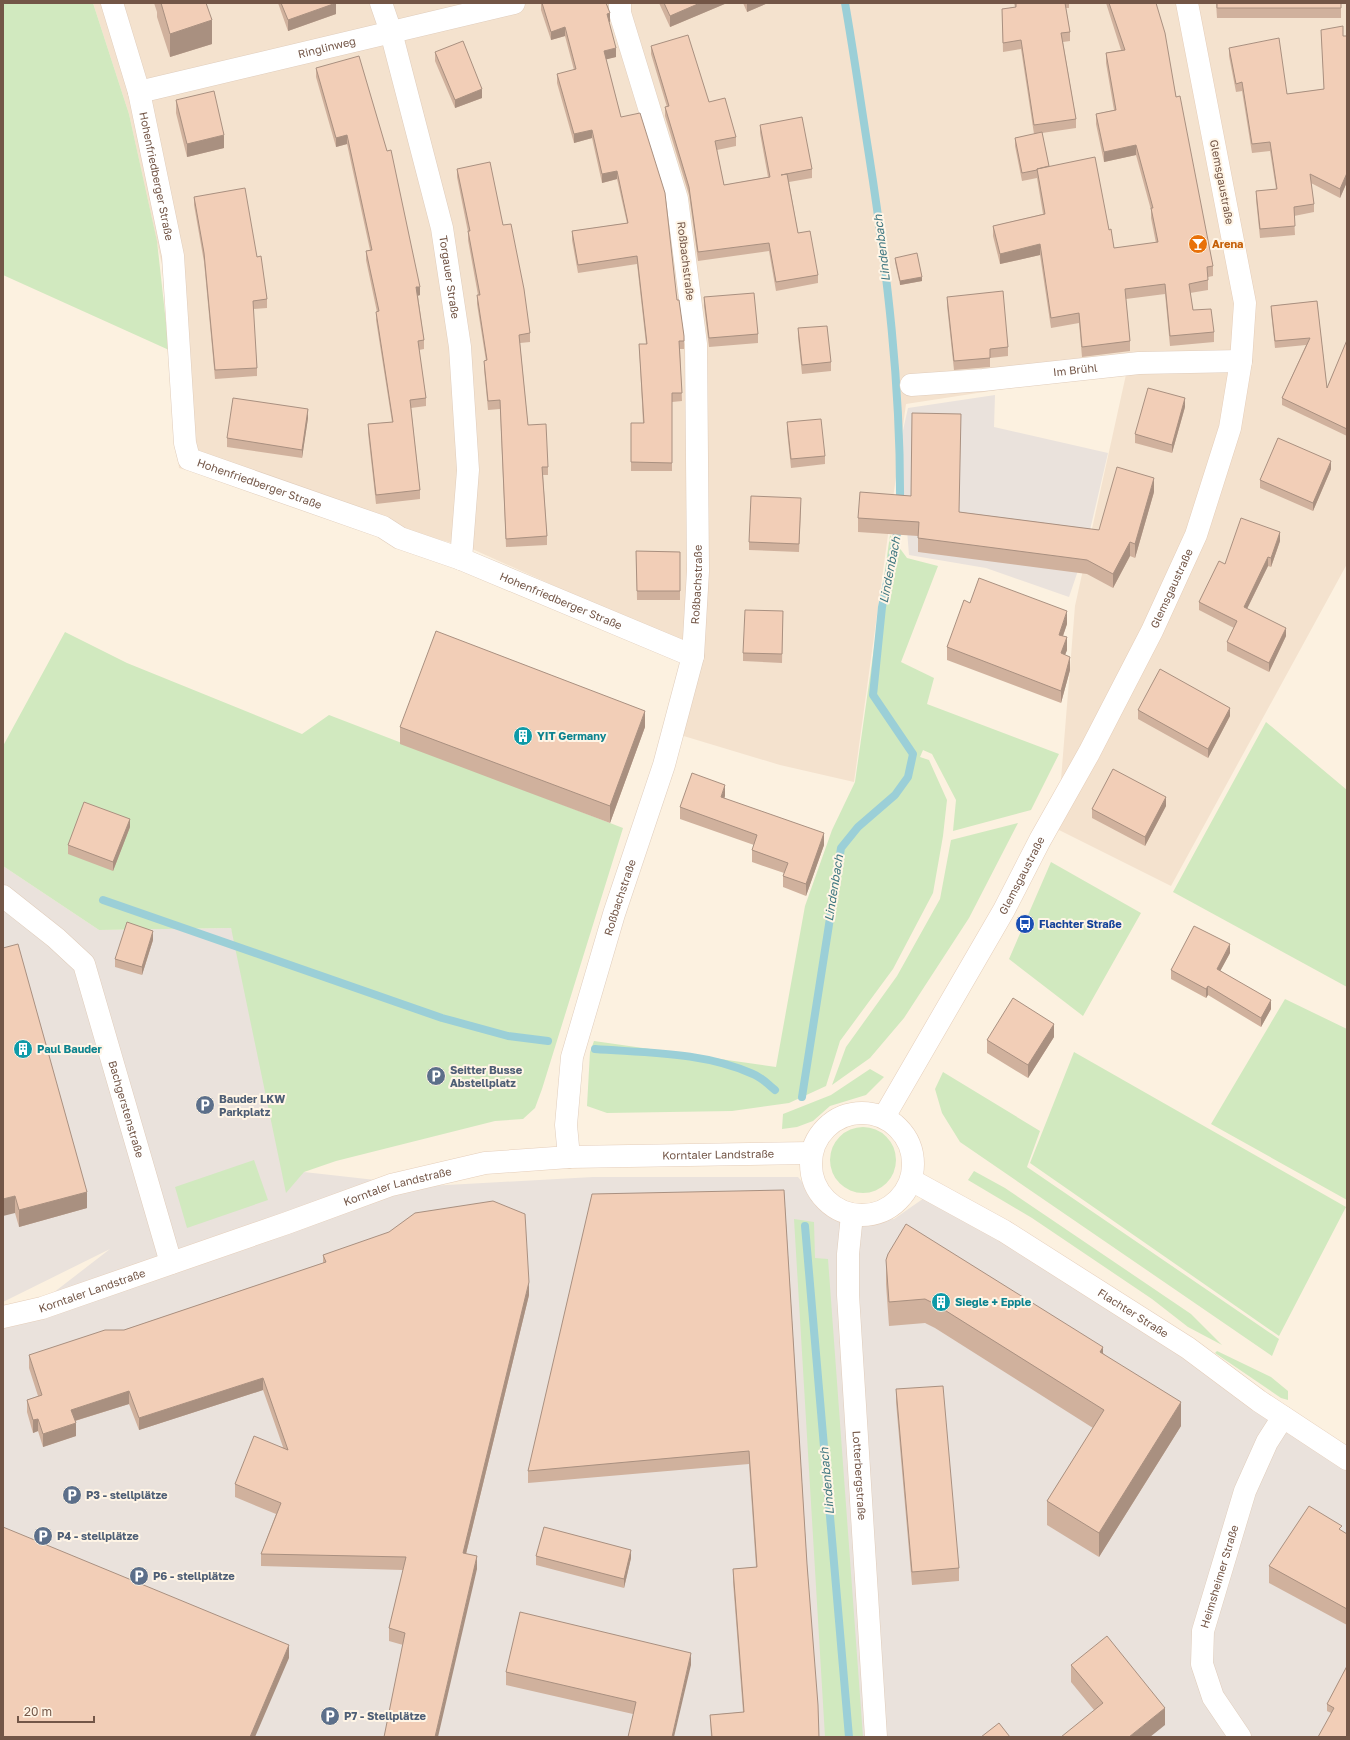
<svg xmlns="http://www.w3.org/2000/svg" width="1350" height="1740" viewBox="0 0 1350 1740" font-family="'Golos Text',sans-serif">
<style>
.residential{fill:#f4e2ce}
.industrial{fill:#eae2dc}
.green{fill:#d1e9bf}
.lines{fill:none;stroke-linecap:round;stroke-linejoin:round}
.stream{stroke:#9bcfd7;stroke-width:8}
.street-casing{stroke:#e0cdbc;stroke-width:23}
.secondary-casing{stroke:#e5ceba;stroke-width:23}
.street{stroke:#fff;stroke-width:22}
.secondary{stroke:#fff;stroke-width:22}
.wall{fill:#d0b19d}
.shaded-wall{fill:#a99080}
.building{fill:#f2ceb7;stroke:#a99080}
.labels{text-anchor:middle;stroke-width:4;stroke-linejoin:round;paint-order:stroke}
.street-label{font-size:11px;fill:#735647;stroke:#fff5e6}
.food-label{font-size:11px;font-weight:bold;fill:#c56008;stroke:#fff5e6;text-anchor:start}
.culture-label{font-size:11px;font-weight:bold;fill:#0d838f;stroke:#fff5e6;text-anchor:start}
.transit-label{font-size:11px;font-weight:bold;fill:#164399;stroke:#fff5e6;text-anchor:start}
.service-label{font-size:11px;font-weight:bold;fill:#4e5e75;stroke:#fff5e6;text-anchor:start}
.water-label{font-size:12px;font-style:italic;fill:#3e7680;stroke:#fff5e6}
</style>
<rect width="100%" height="100%" fill="#fcf1e0"/>
<path class="residential" d="M93,3H1347V564L1171,886L1057,829L1075,606L1127,370L906,404L854,782L780,765L677,734L702,652L470,548L179,468L162,265L129,114Z"/>
<path class="industrial" d="M995,395L994,427L1108,453L1086,547L1069,597L986,568L909,555L900,444L908,408Z
M3,866L99,930L231,928L304,1172L429,1186L593,1177H798L822,1206L852,1223L894,1219L927,1196L1004,1231L1347,1459V1737H3V1328L9,1327L110,1249L3,1302Z"/>
<path class="green" d="M3,3H93L129,114L157,241L169,350L3,275Z
M890,535L907,558L938,566L901,662L934,678L927,704L1059,754L1031,810L953,831L956,800L932,754L923,750L920,757L929,760L947,800L943,836L933,893L893,969L840,1041L826,1086L789,1103L732,1111L607,1113L587,1106L590,1052L594,1041L776,1067L805,906L832,830L855,782Z
M65,632L127,663L302,734L329,715L623,828L542,1089L535,1108L523,1119L495,1121L336,1161L304,1172L286,1193L231,928L99,930L3,866V746Z
M1266,722L1347,790V987L1173,892Z
M1018,823L969,918L904,1018L870,1058L832,1085L846,1047L897,976L940,899L951,840Z
M1051,862L1141,913L1083,1016L1009,959Z
M1285,999L1347,1029V1200L1211,1124Z
M1074,1052L1346,1207L1279,1336L1030,1163Z
M870,1069L884,1077L866,1095L830,1106L813,1121L797,1127L782,1129L783,1114L831,1095Z
M943,1072L1040,1131L1027,1167L1279,1339L1272,1356L960,1142L942,1113L935,1089Z
M830 1160a33 33 0 1 1 66 0a33 33 0 1 1-66 0Z
M254,1160L268,1200L187,1228L175,1187Z
M974,1171L1005,1188L1191,1314L1222,1345L1188,1327L1152,1299L1032,1218L968,1180Z
M794,1219L814,1222L815,1258L828,1259L863,1737H825Z
M1217,1351L1271,1377L1288,1391V1400L1281,1398L1215,1353Z"/>
<g class="lines">
<path class="stream" d="M845,3C854,54 861,105 869,155C887,271 901,387 900,504
M103,900L442,1018L508,1036L548,1041
M595,1049C647,1053 704,1052 753,1074C761,1077 768,1084 775,1090
M802,1097L841,848L858,827L895,795L908,777L913,754L873,695L882,607L899,524
M805,1226L849,1737"/>
<g class="street-casing">
<g id="street">
<path id="s1" d="M112,3L139,92L173,256L185,443L189,459L383,527L400,538L461,559L693,656"/>
<path id="s2" d="M381,3L391,32L442,228L460,347L468,470L461,559"/>
<path id="s3" d="M139,92L514,3"/>
<path id="s4" d="M911,385L983,380L1139,363L1241,361"/>
<path id="s5" d="M3,896L56,938L84,964L171,1263"/>
<path id="s6" d="M569,1157L566,1125L572,1057L614,914L664,765L693,656L698,571L696,344L677,199L620,13V3"/>
<path id="s7" d="M852,1215L848,1254V1295L876,1737"/>
<path id="s8" d="M1240,1737L1213,1697L1202,1664L1203,1631L1245,1491L1267,1442L1283,1417"/>
</g>
</g>
<g class="secondary-casing">
<g id="secondary">
<circle cx="862" cy="1164" r="51"/>
<path id="s9" d="M884,1117L1004,910L1040,840L1089,753L1152,631L1196,535L1230,428L1241,361L1245,303L1187,3"/>
<path id="s10" d="M911,1180L1004,1231L1188,1348L1259,1401L1347,1459"/>
<path id="s11" d="M3,1317L42,1308L287,1223L391,1185L485,1163L569,1157L811,1153"/>
</g>
</g>
<use href="#street" class="street"/>
<use href="#secondary" class="secondary"/>
</g>
<path class="wall" d="M154,3H206L212,44L170,57L157,17V12Z
M278,3H336V14L288,31Z
M541,3H606L610,22H609L616,57L606,59L621,117L677,300L684,336V349H680L682,401L672,402V471H631V423H643L639,344H646L637,264L578,273L572,240V231L627,223L617,179L602,183L592,138L574,143L557,83V74L574,70L565,36L551,40L541,10Z
M659,3H727L670,27Z
M743,3H768L747,12Z
M1014,3H1069V8H1066L1070,32V41L1063,42L1076,119V128L1042,133L1049,166L1109,230L1114,248L1156,243L1151,218V210L1136,155L1104,162L1096,124V114L1114,110L1106,63V53L1121,50L1106,3H1156L1213,266V276L1208,277V290L1190,293L1193,310L1214,332V342L1170,346L1165,294L1126,299L1130,341V351L1082,357L1079,323L1051,328L1040,255L1000,264L993,236V226L1043,214L1037,178L1022,181L1015,146V138L1034,134L1021,49L1003,52L1002,9L1015,7Z
M1216,3L1341,8V18H1217Z
M1321,30L1343,36H1347V182L1340,198L1311,183L1314,204V212L1294,216L1295,235L1260,238L1256,200V191L1276,189L1270,151L1252,153L1242,91L1236,92L1229,56V48L1287,94L1324,89Z
M651,46L709,102L736,137V146L717,150L724,185L768,177L760,133V125L812,169V178L789,182L798,233L818,275V283L776,291L769,251L698,261L689,195L665,116V107H667L651,54Z
M435,52L482,98L455,108L435,61Z
M316,68L420,295L418,296L424,340V349L419,350L426,398V406L411,408L420,490V499L376,504L368,433V424L392,422L376,320L377,312L366,260V251L370,250L347,144L336,147L316,77Z
M176,100L224,148L187,157L176,113Z
M457,169L503,225L530,333V342L520,343L528,425L548,467V475H543L547,536V545L506,547L500,409L488,410L484,369V361H486L477,304V295H478L468,240V232L457,177Z
M194,197L257,257L267,299V308L253,309L257,368V376L215,379L204,262L194,205Z
M895,258L922,281L900,285L895,262Z
M704,297L758,334V343L709,347L704,306Z
M947,297L1008,347V356L990,358V367L954,370L947,306Z
M1317,301L1327,388L1347,340V436L1282,405V398L1306,345L1275,348L1271,312V306Z
M798,328L831,362V371L802,374L798,337Z
M1185,407L1172,453L1135,443V434Z
M308,418L302,458L227,447V438Z
M787,422L825,456V464L791,468L787,431Z
M1331,469L1313,511L1260,488V480Z
M1154,492L1135,558L1130,556L1113,588L1087,574L918,552V536L858,532V518L911,496L960,512L1099,530Z
M801,507L799,552L749,550V542Z
M1280,541L1271,567L1268,566L1247,609L1286,636L1269,672L1227,651V642L1234,628L1199,610V602L1225,564Z
M636,551L680,552V600H637Z
M970,603L1067,624L1063,636L1067,650L1065,655L1070,670L1061,703L947,660V647Z
M783,611L782,663L743,661V653Z
M1138,710L1230,716L1208,758L1138,719Z
M400,727H645L610,823L400,744Z
M725,796L724,798L824,845L806,896L783,887V876L784,873L752,862V850L754,845L680,819V807Z
M1166,806L1145,846L1092,818V809Z
M130,827L113,871L68,854V845Z
M153,940L142,975L115,967V959Z
M3,948L87,1208L19,1227L15,1213Z
M1230,953L1220,971L1271,1009L1261,1027L1208,995L1206,998L1171,979V970Z
M1054,1037L1028,1078L987,1053V1040Z
M784,1190L807,1564L819,1737H711L710,1715L743,1712L733,1582V1569L756,1567L749,1464L528,1483V1471Z
M323,1255L529,1295L466,1554L477,1569L403,1645L389,1641V1628L403,1570L261,1566V1554L276,1514L235,1497V1484L283,1447L263,1390L139,1430L129,1404L75,1421L76,1436L43,1447L38,1431L33,1433L27,1412V1400L38,1396L29,1368V1355L124,1330L323,1263Z
M886,1260L1103,1353L1181,1426L1099,1557L1047,1525V1501L1093,1428L935,1328L925,1323L889,1326L886,1284Z
M896,1389L959,1568V1581L912,1585L896,1402Z
M1342,1531L1347,1534V1625L1269,1583V1566Z
M536,1556L631,1558L624,1588L536,1565Z
M691,1665L633,1714L506,1685V1672Z
M1071,1665L1165,1725L1094,1710L1071,1682Z
M1347,1666V1737L1331,1713L1327,1711V1704Z"/>
<path class="shaded-wall" d="M336,3V14L288,31V20Z
M700,3H727L670,27V16Z
M747,3H768L747,12Z
M610,13V22L607,23V14Z
M212,20V44L170,57V34Z
M565,27V36L551,40V32Z
M616,48V57L604,60V51Z
M482,89V98L455,108V100Z
M592,130V138L574,143V134Z
M224,135V148L187,157V144Z
M347,135V144L336,147V138Z
M1136,145V155L1104,162V152Z
M617,171V179L602,183V174Z
M1347,173V182L1340,198V189Z
M1040,244V255L1000,264V254Z
M922,277V281L900,285V281Z
M416,287H420V295L416,296Z
M1185,398V407L1172,453V445Z
M308,409V418L302,458V450Z
M1331,461V469L1313,511V503Z
M1154,478V492L1135,558V544Z
M1280,532V541L1271,567V558Z
M1130,542V556L1113,588V574Z
M1268,557V566L1244,615V607Z
M1067,611V624L1059,647V635Z
M1286,628V636L1269,672V663Z
M1067,637V650L1061,665V653Z
M1070,657V670L1061,703V691Z
M1230,708V716L1208,758V749Z
M645,711V727L610,823V806Z
M725,785V796L721,808V797Z
M1166,797V806L1145,846V837Z
M130,819V827L113,871V862Z
M824,833V845L806,896V884Z
M153,931V940L142,975V967Z
M1230,944V953L1217,977V969Z
M1208,986V995L1206,998V989Z
M1271,1000V1009L1261,1027V1018Z
M1054,1024V1037L1028,1078V1065Z
M87,1192V1208L19,1227V1210Z
M15,1196V1213L3,1216V1199Z
M529,1282V1295L463,1566V1553Z
M1103,1347V1371L1100,1352Z
M263,1378V1390L139,1430V1418Z
M129,1391V1404L71,1422V1410Z
M1181,1402V1426L1099,1557V1533Z
M38,1419V1431L33,1433V1420Z
M76,1423V1436L43,1447V1434Z
M631,1550V1558L624,1588V1579Z
M477,1556V1569L438,1737H435Z
M289,1645V1658L255,1737H250Z
M691,1653V1665L674,1737H672Z
M1165,1708V1725L1150,1737H1129Z"/>
<path class="building" d="M161,3H206L212,20L170,34Z
M281,3H336L288,20Z
M542,3H606L610,13L607,14L616,48L604,51L621,117L640,113L665,193L677,300H679L684,336V341H679L682,393H672V463L631,462V423H644L639,344H647L637,256L578,265L572,231L628,223L617,171L602,174L592,130L574,134L557,74L576,69L565,27L551,32Z
M664,3H700L670,16Z
M1016,3H1065L1070,32L1061,33L1076,119L1034,125L1021,40L1003,43L1002,9L1016,7Z
M1109,3H1156L1165,33L1176,97L1180,96L1213,266L1207,267L1208,280L1189,284L1193,310L1211,309L1214,332L1170,336L1165,284L1125,289L1130,341L1082,347L1079,313L1051,318L1040,244L1000,254L993,226L1045,214L1037,169L1095,157L1109,230L1111,229L1114,248L1158,242L1151,208H1153L1136,145L1104,152L1096,114L1116,110L1106,53L1125,50Z
M1217,3H1341V8H1217Z
M1343,26V36H1347V173L1340,189L1310,174L1314,204L1294,207L1295,226L1260,229L1256,191L1277,189L1270,142L1252,144L1242,82L1236,84L1229,48L1279,38L1287,94L1324,89L1321,30Z
M688,35L709,102L725,98L736,137L715,141L724,185L770,177L760,125L802,117L812,169L781,175L787,174L798,233L810,231L818,275L776,282L769,243L698,252L689,187L665,107L669,106L651,46Z
M463,41L482,89L455,100L435,52Z
M359,56L387,151L391,150L420,287H416L424,340L418,341L426,398L410,400L420,490L376,495L368,424L393,422L376,312L379,311L366,251L372,250L347,135L336,138L316,68Z
M214,91L224,135L187,144L176,100Z
M1042,132L1049,166L1037,169V170L1022,173L1015,138Z
M490,162L503,225L511,224L524,289L530,333L519,335L528,425L546,424L548,467H542L547,536L506,539L500,400L488,401L484,361L487,360L477,295H480L468,231H470L457,169Z
M245,188L257,257L261,256L267,299L253,301L257,368L215,370L204,253L194,197Z
M917,253L922,277L900,281L895,258Z
M1003,291L1008,347L990,349V358L954,361L947,297Z
M754,293L758,334L709,338L704,297Z
M1317,301L1327,388L1347,340V429L1282,398L1310,338L1275,341L1271,306Z
M827,326L831,362L802,365L798,328Z
M1148,388L1185,398L1172,445L1135,434Z
M233,398L308,409L302,450L227,438Z
M912,413L961,414L959,512L1099,530L1117,467L1154,478L1135,544L1130,542L1113,574L1087,560L918,538L919,522L858,518L860,492L911,496Z
M821,419L825,456L791,459L787,422Z
M1278,438L1331,461L1313,503L1260,480Z
M751,496L801,498L799,544L749,542Z
M1241,518L1280,532L1271,558L1268,557L1244,607L1286,628L1269,663L1227,642L1237,621L1199,602L1219,561L1225,564Z
M636,551L680,552V591H637Z
M979,578L1067,611L1059,635L1067,637L1061,653L1070,657L1061,691L947,647L964,600L970,603Z
M745,610L783,611L782,654L743,653Z
M436,631L645,711L610,806L400,727Z
M1160,669L1230,708L1208,749L1138,710Z
M1113,769L1166,797L1145,837L1092,809Z
M692,773L725,785L721,797L824,833L806,884L783,876L788,863L752,850L757,835L680,807Z
M84,802L130,819L113,862L68,845Z
M127,922L153,931L142,967L115,959Z
M1194,926L1230,944L1217,969L1271,1000L1261,1018L1208,986L1206,989L1171,970Z
M18,944L87,1192L19,1210L15,1196L3,1199V948Z
M1013,998L1054,1024L1028,1065L987,1040Z
M784,1190L807,1564L818,1705L819,1737H712L710,1715L744,1712L733,1569L757,1567L749,1451L528,1471L592,1194Z
M493,1201L525,1214L529,1282L463,1553L477,1556L435,1737H384L405,1633L389,1628L406,1557L261,1554L281,1503L235,1484L254,1436L288,1450L263,1378L139,1418L129,1391L71,1410L76,1423L43,1434L38,1419L33,1420L27,1400L42,1395L29,1355L105,1330H124L326,1262L323,1255L389,1232L415,1213Z
M906,1224L1103,1347L1100,1352L1181,1402L1099,1533L1047,1501L1104,1410L935,1304L925,1299L889,1302L886,1260L888,1254Z
M943,1386L959,1568L912,1572L896,1389Z
M1309,1506L1342,1526L1339,1529L1347,1534V1609L1269,1566Z
M3,1527L289,1645L250,1737H3Z
M544,1527L631,1550L624,1579L536,1556Z
M520,1612L691,1653L672,1737H628L636,1702L506,1672Z
M1107,1636L1165,1708L1129,1737H1061L1103,1703L1071,1665Z
M1347,1666V1737H1318L1334,1708L1327,1704Z
M999,1723L1010,1737H981Z"/>
<defs>
<g id="bar-disc" transform="scale(1)"><circle r="9.5" fill="#e8710a" stroke="#fff5e6"/><path d="M-6-5H6L.8 .8V4.5H3.5V6h-7V4.5H-.8V.8Z" fill="#fff"/></g>
<g id="building-disc" transform="scale(1)"><circle r="9.5" fill="#0f9aa8" stroke="#fff5e6"/><path d="M-4-6H4V6H1V3H-1V6H-4ZM-2.5-4.3h1.7v1.8h-1.7ZM.8-4.3h1.7v1.8H.8ZM-2.5-1h1.7V.8h-1.7ZM.8-1h1.7V.8H.8Z" fill="#fff"/></g>
<g id="bus-disc" transform="scale(1)"><circle r="9.5" fill="#1a4fb4" stroke="#fff5e6"/><path d="M-5-6H5V4H4V6H2V4H-2V6H-4V4H-5ZM-3.5-4V0h7V-4ZM-3.5 1.2v1.5H-2V1.2ZM2 1.2v1.5H3.5V1.2Z" fill="#fff"/></g>
<g id="parking-disc" transform="scale(1)"><circle r="9.5" fill="#5c6f8a" stroke="#fff5e6"/><path d="M-3.5-5.5H1a3.5 3.5 0 0 1 0 7H-1V5.5H-3.5ZM-1-3.4V-.6H.8a1.4 1.4 0 0 0 0-2.8Z" fill="#fff"/></g>
</defs>
<g fill-rule="evenodd">
<use href="#bar-disc" x="1198" y="244"/>
<use href="#building-disc" x="523" y="736"/>
<use href="#bus-disc" x="1025" y="924"/>
<use href="#building-disc" x="23" y="1049"/>
<use href="#parking-disc" x="436" y="1076"/>
<use href="#parking-disc" x="205" y="1105"/>
<use href="#building-disc" x="941" y="1302"/>
<use href="#parking-disc" x="72" y="1495"/>
<use href="#parking-disc" x="43" y="1536"/>
<use href="#parking-disc" x="139" y="1576"/>
<use href="#parking-disc" x="330" y="1716"/>
</g>
<g class="labels">
<g class="street-label">
<text dy="4" stroke="none"><textPath href="#s3" startOffset="193">Ringlinweg</textPath></text>
<text dy="4" stroke="none"><textPath href="#s1" startOffset="179">Hohenfriedberger Straße</textPath></text>
<text transform="translate(1222 182) rotate(79)" y="4">Glemsgaustraße</text>
<text transform="translate(686 261) rotate(83)" y="4">Roßbachstraße</text>
<text dy="4" stroke="none"><textPath href="#s2" startOffset="283">Torgauer Straße</textPath></text>
<text dy="4" stroke="none"><textPath href="#s4" startOffset="165">Im Brühl</textPath></text>
<text dy="4" stroke="none"><textPath href="#s1" startOffset="539">Hohenfriedberger Straße</textPath></text>
<text dy="4" stroke="none"><textPath href="#s6" startOffset="591">Roßbachstraße</textPath></text>
<text dy="4" stroke="none"><textPath href="#s9" startOffset="602">Glemsgaustraße</textPath></text>
<text dy="4" stroke="none"><textPath href="#s1" startOffset="863">Hohenfriedberger Straße</textPath></text>
<text dy="4" stroke="none"><textPath href="#s9" startOffset="278">Glemsgaustraße</textPath></text>
<text dy="4" stroke="none"><textPath href="#s6" startOffset="267">Roßbachstraße</textPath></text>
<text dy="4" stroke="none"><textPath href="#s5" startOffset="257">Bachgerstenstraße</textPath></text>
<text dy="4" stroke="none"><textPath href="#s11" startOffset="740">Korntaler Landstraße</textPath></text>
<text dy="4" stroke="none"><textPath href="#s11" startOffset="416">Korntaler Landstraße</textPath></text>
<text dy="4" stroke="none"><textPath href="#s11" startOffset="93">Korntaler Landstraße</textPath></text>
<text dy="4" stroke="none"><textPath href="#s10" startOffset="259">Flachter Straße</textPath></text>
<text dy="4" stroke="none"><textPath href="#s7" startOffset="261">Lotterbergstraße</textPath></text>
<text dy="4" stroke="none"><textPath href="#s8" startOffset="173">Heimsheimer Straße</textPath></text>
</g>
<g class="food-label">
<text x="1212" y="248">Arena</text>
</g>
<g class="culture-label">
<text x="537" y="740">YIT Germany</text>
<text x="37" y="1053">Paul Bauder</text>
<text x="955" y="1306">Siegle + Epple</text>
</g>
<g class="transit-label">
<text x="1039" y="928">Flachter Straße</text>
</g>
<g class="service-label">
<text x="450" y="1074">Seitter Busse<tspan x="450" dy="13">Abstellplatz</tspan></text>
<text x="219" y="1103">Bauder LKW<tspan x="219" dy="13">Parkplatz</tspan></text>
<text x="86" y="1499">P3 - stellplätze</text>
<text x="57" y="1540">P4 - stellplätze</text>
<text x="153" y="1580">P6 - stellplätze</text>
<text x="344" y="1720">P7 - Stellplätze</text>
</g>
<g class="water-label">
<text transform="translate(882 248) rotate(-97)" y="4">Lindenbach</text>
<text transform="translate(890 570) rotate(-79)" y="4">Lindenbach</text>
<text transform="translate(834 888) rotate(-81)" y="4">Lindenbach</text>
<text transform="translate(827 1481) rotate(-95)" y="4">Lindenbach</text>
</g>
</g>
<rect width="1350" height="1740" fill="none" stroke="#735647" stroke-width="8"/>
<path d="M18 1716v6h76v-6" fill="none" stroke="#735647" stroke-width="2"/>
<text x="24" y="1716" font-size="12" fill="#735647" stroke="#fff5e6" stroke-width="3" paint-order="stroke">20 m</text>
</svg>
